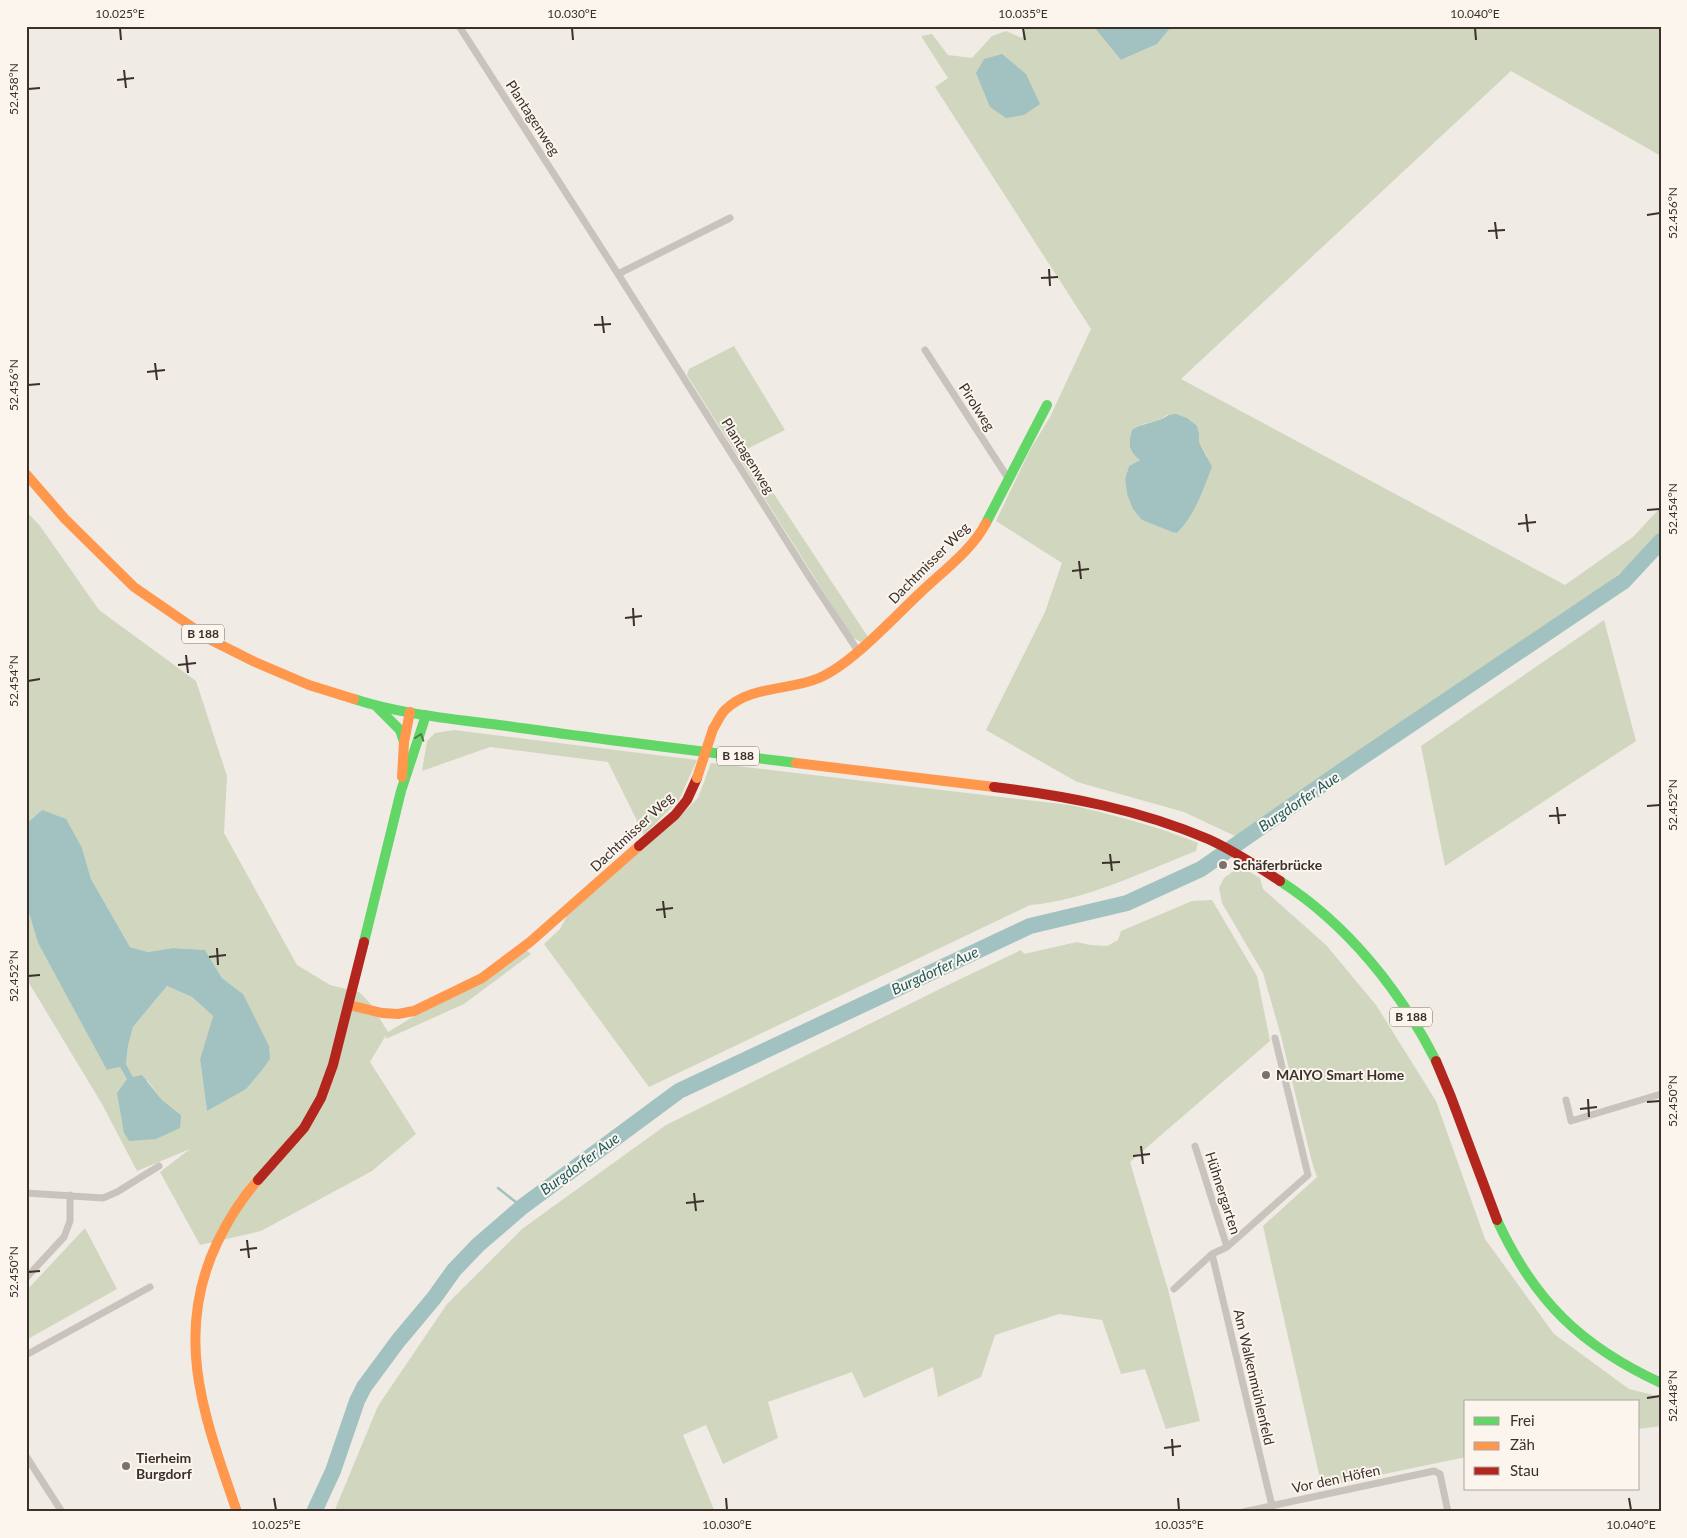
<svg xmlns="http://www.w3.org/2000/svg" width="1687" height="1538" viewBox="0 0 1687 1538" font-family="Lato,sans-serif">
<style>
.green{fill:#d1d6bf;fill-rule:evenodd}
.water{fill:#a1c2c1}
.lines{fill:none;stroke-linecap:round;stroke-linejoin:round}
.stream{stroke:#a1c2c1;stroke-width:2.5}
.river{stroke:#a1c2c1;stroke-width:16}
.street{stroke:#c9c3be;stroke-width:7}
.fast{stroke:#63d668;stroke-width:10}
.slow{stroke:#ff974d;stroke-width:10}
.jam{stroke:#b3261e;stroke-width:10}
.slow-bridge{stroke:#ff974d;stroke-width:10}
.oneway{stroke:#4d7b46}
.ticks{fill:none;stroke:#3b302b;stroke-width:2}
.poi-dot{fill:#7a716c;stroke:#fbf5ee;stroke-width:2}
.labels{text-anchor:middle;stroke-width:4;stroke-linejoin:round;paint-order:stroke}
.shield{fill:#fbf5ee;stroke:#756b66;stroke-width:1}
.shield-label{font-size:12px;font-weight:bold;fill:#3b302b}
.street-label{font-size:14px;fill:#3b302b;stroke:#fbf5ee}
.poi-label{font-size:14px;font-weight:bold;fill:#3b302b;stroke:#fbf5ee;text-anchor:start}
.water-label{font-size:15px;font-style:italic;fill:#1f5a5e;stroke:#fbf5ee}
.neatline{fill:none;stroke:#3b302b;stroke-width:2}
.ticks-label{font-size:12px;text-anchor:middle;fill:#3b302b}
</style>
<rect width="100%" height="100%" fill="#f0ebe5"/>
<path class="green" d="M1026,26H1093L1121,60L1157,44L1172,26H1661V156L1511,71L1181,379L1565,585L1633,537L1661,507V535C1629,567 1595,596 1556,619L1235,836L1184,812L1077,782L986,730L1045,612L1062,563L996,521L1030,450L1050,417L1091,329L935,87L948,78L921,36L932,34L948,55L972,58L992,36L1006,31L1022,38ZM1167,415L1199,434V442L1207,456C1202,484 1199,513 1177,533L1172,532L1142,520L1127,494L1125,479L1129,466L1140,460C1128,451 1128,444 1132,430L1143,424L1158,421Z
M734,346L785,430L745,450L868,637L861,642L852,637L687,375L689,369Z
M26,511L40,526L99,610L196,681L227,776L224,833L297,965L330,985L359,992L370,1003L388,1032L525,949L531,954L464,1004L386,1039V1035L370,1062L416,1134L372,1171L261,1231L200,1245L160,1172L190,1149L137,1171L102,1104L26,978V903L38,943L108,1070L120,1067L128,1080L181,1115L162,1100L148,1081L133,1077L126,1064L128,1046L133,1027L167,986L192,997L213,1016L200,1059L207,1111L243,994L222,978L205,950L173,948L148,952L130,947L91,879L82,848L42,810L26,824Z
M1604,620L1636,741L1445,866L1421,746Z
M454,730L697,760L679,800L644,835L608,762L490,747L422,771L427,741L435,733Z
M711,763L1070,805C1114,815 1157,826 1198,843L1196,851C1145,871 1084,901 1030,905L649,1087L544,944L560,929L569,912L681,815L698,798Z
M1240,866L1260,878L1263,889L1326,945L1376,1005L1436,1101L1485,1239L1554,1334L1629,1389L1661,1397V1426L1638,1429V1402H1466V1457L1322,1487L1263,1226L1317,1177L1312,1162L1281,1036L1263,973L1222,903L1219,888L1224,878Z
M1212,900L1257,976L1270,1041L1130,1162L1169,1293L1200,1421L1166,1429L1145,1369L1121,1374L1102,1320L1059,1314L995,1335L981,1377L938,1397L933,1367L864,1398L852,1372L768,1402L778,1438L723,1464L706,1425L683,1435L715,1512H334L378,1406L447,1304L522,1229L666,1125L950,984L1021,950L1024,954L1077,942L1090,945L1107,946L1118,940L1121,931L1192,901Z
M85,1228L117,1289L26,1340V1291Z"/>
<path class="water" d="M1093,26H1172L1157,44L1121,60Z
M1002,54L1026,74L1040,104L1024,115L1006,118L990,107L976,73L984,59Z
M1176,414L1187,418L1197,426L1199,434V442L1212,467C1203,489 1195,516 1177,533L1172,532L1142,520L1133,509L1127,494L1125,479L1129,466L1140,460C1128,451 1128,444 1132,430C1143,423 1145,425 1156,421C1165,419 1164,415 1176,414Z
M42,810L66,819L82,848L91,879L130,947L148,952L173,948L205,950L222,978L243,994L269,1046L270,1059L262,1070L246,1089L207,1111L200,1059L213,1016L192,997L167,986L133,1027L128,1046L126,1064L133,1077L142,1075L162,1100L181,1115L180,1128L156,1139L129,1141L124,1133L117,1093L127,1079L120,1067L107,1070L38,943L26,903V824Z"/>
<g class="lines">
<path class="stream" d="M498,1188L522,1207"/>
<path class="river" d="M314,1512L333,1471L357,1401L364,1387L398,1341L434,1298L454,1270L478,1245L522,1207L679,1091L1030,926L1127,903L1201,869L1352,764L1624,581L1661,541"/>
<path class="street" d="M459,26L618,274L808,575L858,651
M618,274L730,218
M925,350L1008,478
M1566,1100L1571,1121L1661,1094
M1195,1146L1227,1247
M26,1193L103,1198L117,1192L159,1166
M26,1278L64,1237L70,1221V1195
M1174,1289L1212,1254
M26,1355L150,1287
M26,1456L62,1512
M1272,1506L1212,1254L1227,1247L1308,1175L1275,1038
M1243,1512L1434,1471L1440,1474L1448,1512"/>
<path class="fast" d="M986,523L1047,405
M354,699C403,715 456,719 507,726C603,740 699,751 796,763
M377,707L400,730L404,742
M1280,881C1347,924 1400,990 1436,1061
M364,942L401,791L426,715
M1497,1220C1534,1301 1581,1346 1661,1383"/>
<path class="slow" d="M26,474L65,519L134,587L211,640L255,662L309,685L354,699
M713,729C717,723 720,715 725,710C750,685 789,691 819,678C852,664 893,618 921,592C942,572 973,549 986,523
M796,763L994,787
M402,777L404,742L410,712
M349,1005L382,1013L398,1014L414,1011L482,978L530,942L639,846
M237,1512C206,1421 172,1338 217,1243C228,1220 241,1199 258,1180"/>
<path class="jam" d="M994,787C1068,796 1140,810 1208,839C1233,850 1257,866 1280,881
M639,846L675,815L687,800L697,778
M1436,1061L1451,1097L1497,1220
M258,1180L304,1128L321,1098L333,1065L364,942"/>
<path class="slow-bridge" d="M697,778L713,729"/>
</g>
<defs><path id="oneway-chevron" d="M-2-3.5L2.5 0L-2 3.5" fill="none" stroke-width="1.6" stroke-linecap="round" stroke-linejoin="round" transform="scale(1.25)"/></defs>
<use class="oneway" href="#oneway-chevron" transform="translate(420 737) rotate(-72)"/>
<path class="ticks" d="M120,28L121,40M572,28L573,40M1023,28L1025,40M1475,28L1476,40M124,70L126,88M117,80L134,78M28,89L40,88M1647,215L1660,213M1495,222L1497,239M1488,231L1505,230M1049,269L1050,286M1041,278L1058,277M602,316L604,333M594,325L611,324M155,363L157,380M147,372L165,370M28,385L40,384M1647,510L1660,509M1526,514L1528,532M1518,524L1536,522M1079,561L1081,579M1072,571L1089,569M633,608L634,626M625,618L642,616M186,655L188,673M178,665L196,663M28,681L40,679M1647,806L1660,805M1557,807L1559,824M1549,816L1566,815M1110,854L1112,871M1102,863L1120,862M663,901L665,918M656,910L673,908M217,948L218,965M209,957L226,955M28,976L40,975M1588,1099L1589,1117M1647,1102L1660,1101M1580,1109L1597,1107M1141,1146L1143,1164M1133,1156L1150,1154M694,1193L696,1211M686,1203L704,1201M247,1240L249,1258M240,1250L257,1248M28,1272L40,1271M1647,1398L1660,1396M1172,1439L1173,1456M1164,1448L1181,1446M274,1498L276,1510M726,1498L727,1510M1178,1498L1179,1510M1629,1498L1631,1510"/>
<g class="poi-dot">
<circle cx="1223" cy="865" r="5"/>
<circle cx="1266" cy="1075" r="5"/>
<circle cx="126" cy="1466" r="5"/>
</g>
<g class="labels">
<g class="shield">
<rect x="182" y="624.5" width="42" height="19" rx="4"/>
<rect x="717" y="746.5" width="42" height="19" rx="4"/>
<rect x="1390" y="1007.5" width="42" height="19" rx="4"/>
</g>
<g class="shield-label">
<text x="203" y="638">B 188</text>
<text x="738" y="760">B 188</text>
<text x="1411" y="1021">B 188</text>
</g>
<g class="street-label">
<text transform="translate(533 118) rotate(57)" y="5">Plantagenweg</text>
<text transform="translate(977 407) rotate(57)" y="5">Pirolweg</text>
<text transform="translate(748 456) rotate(58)" y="5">Plantagenweg</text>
<text transform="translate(929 563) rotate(-45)" y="5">Dachtmisser Weg</text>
<text transform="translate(632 832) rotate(-43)" y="5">Dachtmisser Weg</text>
<text transform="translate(1223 1193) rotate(72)" y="5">Hühnergarten</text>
<text transform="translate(1254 1377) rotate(77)" y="5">Am Walkenmühlenfeld</text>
<text transform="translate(1336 1479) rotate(-12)" y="5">Vor den Höfen</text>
</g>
<g class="poi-label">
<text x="1233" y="870">Schäferbrücke</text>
<text x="1276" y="1080">MAIYO Smart Home</text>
<text x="136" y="1463">Tierheim<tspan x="136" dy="16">Burgdorf</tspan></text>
</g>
<g class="water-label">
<text transform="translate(1299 802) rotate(-34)" y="5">Burgdorfer Aue</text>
<text transform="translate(935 971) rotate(-25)" y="5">Burgdorfer Aue</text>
<text transform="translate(580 1164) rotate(-36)" y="5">Burgdorfer Aue</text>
</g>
</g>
<rect width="1687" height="1538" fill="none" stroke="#fbf5ee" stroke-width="55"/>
<rect x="1464" y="1400" width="175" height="90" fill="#fbf5ee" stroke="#aea6a0"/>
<rect x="1474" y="1417" width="25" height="8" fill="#63d668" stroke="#aea6a0"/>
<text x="1510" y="1426" font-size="15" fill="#3b302b">Frei</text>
<rect x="1474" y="1442" width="25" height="8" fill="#ff974d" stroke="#aea6a0"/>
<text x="1510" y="1450" font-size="15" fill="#3b302b">Zäh</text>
<rect x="1474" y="1467" width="25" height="8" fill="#b3261e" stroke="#aea6a0"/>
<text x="1510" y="1476" font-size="15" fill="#3b302b">Stau</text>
<rect x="28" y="28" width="1632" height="1482" class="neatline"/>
<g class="ticks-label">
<text x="120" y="18">10.025°E</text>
<text x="572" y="18">10.030°E</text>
<text x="1023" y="18">10.035°E</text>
<text x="1475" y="18">10.040°E</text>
<text transform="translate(14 89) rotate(-90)" y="4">52.458°N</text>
<text transform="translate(1673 213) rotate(-90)" y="4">52.456°N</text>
<text transform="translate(14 385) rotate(-90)" y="4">52.456°N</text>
<text transform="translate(1673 509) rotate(-90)" y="4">52.454°N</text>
<text transform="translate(14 681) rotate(-90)" y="4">52.454°N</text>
<text transform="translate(1673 805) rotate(-90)" y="4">52.452°N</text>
<text transform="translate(14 976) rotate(-90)" y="4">52.452°N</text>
<text transform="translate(1673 1101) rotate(-90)" y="4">52.450°N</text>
<text transform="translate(14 1272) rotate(-90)" y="4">52.450°N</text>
<text transform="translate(1673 1396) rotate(-90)" y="4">52.448°N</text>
<text x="276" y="1529">10.025°E</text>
<text x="727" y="1529">10.030°E</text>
<text x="1179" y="1529">10.035°E</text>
<text x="1631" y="1529">10.040°E</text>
</g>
</svg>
